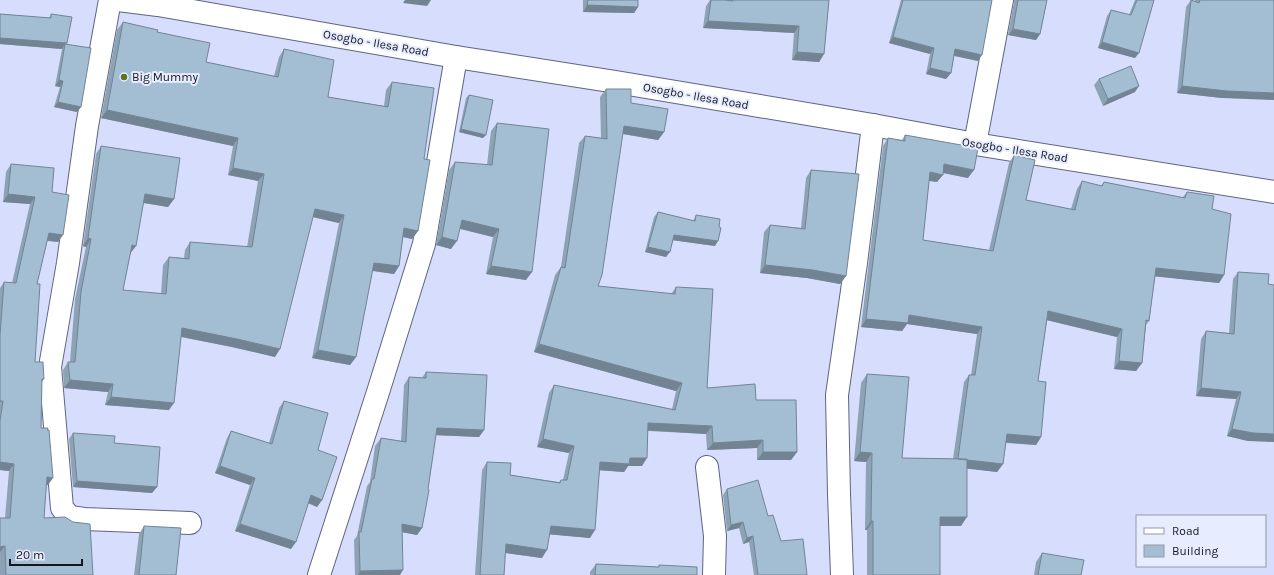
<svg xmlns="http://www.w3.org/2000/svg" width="1274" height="575" viewBox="0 0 1274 575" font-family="Karla,sans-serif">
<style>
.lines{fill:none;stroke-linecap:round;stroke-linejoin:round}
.street-casing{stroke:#5f657f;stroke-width:24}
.primary-casing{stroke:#5f657f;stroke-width:24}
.street{stroke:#fff;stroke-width:22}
.primary{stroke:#fff;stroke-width:22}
.wall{fill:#8ca3b5}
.shaded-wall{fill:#728494}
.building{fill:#a3bdd3;stroke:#728494}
.poi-dot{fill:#617322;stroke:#e8ecff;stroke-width:1.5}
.labels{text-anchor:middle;stroke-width:4;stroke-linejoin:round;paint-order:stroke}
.street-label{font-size:12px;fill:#141721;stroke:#e8ecff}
.poi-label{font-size:12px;fill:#141721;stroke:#e8ecff;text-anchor:start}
</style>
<rect width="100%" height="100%" fill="#d7defd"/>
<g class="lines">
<g class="street-casing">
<path id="street" d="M110,0L87,126L68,263L50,367L62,508L70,517L84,519L190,523
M975,144L1002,0
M707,467L715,536L714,575
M319,575L379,389L424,244L456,57
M842,575L839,494L837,395L856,263L873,125"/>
</g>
<g class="primary-casing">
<path id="primary" d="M118,0L158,5L456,57L616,82L873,125L975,144L1274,192"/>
</g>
<use href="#street" class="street"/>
<use href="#primary" class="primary"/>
</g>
<path class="wall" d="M583,0H638V7L634,13L583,12Z
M710,0L728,1V0H829L824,54L819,62L792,60L794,33L703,28L706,6Z
M901,0H992L978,61L954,56L951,73L946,79L926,74L930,54L889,43Z
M1014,0H1047L1040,34L1036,40L1008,35L1014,2Z
M1135,0H1154L1135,58L1098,48L1107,16L1111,10L1129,15Z
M1191,0L1195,1V0H1274L1222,98L1177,93L1186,7Z
M0,14L49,18L51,14L67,43V44L81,107L77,112L54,107L60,87L55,86L62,49L0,44Z
M123,22L157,32L206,62L274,76L279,57L284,49L328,97L384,106L386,90L392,82L424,159L418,231L412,239L403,237L399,266L394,274L372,271L356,357L350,365L312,358L339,223L312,217L275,357L232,347L181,337L169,410L105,405L108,392L64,388L63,370L68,362H70L75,299L86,247L83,246L96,154L101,146L174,199L168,207L143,203L130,254L123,290L161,294L163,265L169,257L184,258L185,250L190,242L247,247L258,181L228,175L233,146L101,118L117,30Z
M1099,79L1135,92L1103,106L1094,85Z
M606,89L631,103L664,132L658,140L622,134L598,286L671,294L676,287L707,388L756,400L797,452L791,460H757V448L707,450L706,434L648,431L642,466H628L624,472L600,470L590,538L549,534L542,558L505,553L504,575H475L482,470L487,462L510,475L559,482L561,480H563L569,453L537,447L549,393L554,385L672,409L676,391L534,352L555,275L561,267L579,143L585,136L601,138L600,97Z
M469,95L483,138L459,132L466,98Z
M497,123L526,280L486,274L493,237L460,229L451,249L436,245L449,170L455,162L487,165L491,131Z
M905,135L968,178L943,173L937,182L929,181L923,240L989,250L1009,163L1014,155L1026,200L1071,209L1077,189L1082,181L1101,186L1104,182L1182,198L1187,192L1212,209L1224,275L1219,283L1155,276L1149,321L1146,325L1142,363L1136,371L1114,369L1117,337L1047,320L1038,381L1041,437L1036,445L1006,443L1003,464L997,472L967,468L961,526H940V575H867V530H865L866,462L854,461L861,383L867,374L902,458L953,459L964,382L969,375H971L977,334L907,324L902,331L861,327L883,146L888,138L902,140Z
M11,164L52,192L58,242L47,241L37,284L35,362L44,379L42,382L41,428L48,485H46L44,518L93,575H0V518H5L9,471L0,470V288L4,282L12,283L30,204L3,202L6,172Z
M811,170L846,276L840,284L807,278L760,273L764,232L770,225L801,228L806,178Z
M658,212L693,221L696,215L715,246L673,240L666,257L645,252L654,217Z
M1238,272L1248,441L1227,436L1236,399L1196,396L1201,339L1206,331L1229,333L1233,279Z
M426,372L484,430L479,437L436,435L422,528L417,535L402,532L400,575H355L354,540L357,536L367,486L370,482L375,446L381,438L401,441L404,385L409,377L422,378Z
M284,401L318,450L322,500L317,507L308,503L291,549L235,531L250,485L215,473L227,438L231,431L269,443L279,408Z
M73,433L114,443L157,487L152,493L73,487L69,439Z
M727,489L768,516L781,541L807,575H754L749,542L743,544L739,528L727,531L723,495Z
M144,526L176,575H134L139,534Z
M1042,553L1081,575H1034L1036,562Z
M596,564L658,567L659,565L697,575H590V572Z"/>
<path class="shaded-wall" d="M405,0H431L427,6L403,3Z
M587,5L638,7L634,13L583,12Z
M708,21L799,26L794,33L703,28Z
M1013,29L1040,34L1036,40L1008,35Z
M893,37L934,48L930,54L889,43Z
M0,38L67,43L65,47V44L62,49L0,44Z
M1102,42L1139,53L1135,58L1098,48Z
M955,49L982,55L978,61L951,55Z
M797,52L824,54L819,62L792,60Z
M930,68L951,73L946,79L926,74Z
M59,80L63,81L60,87L55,86Z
M1139,86L1135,92L1103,106L1108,99Z
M1182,86L1274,93V100L1222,98L1177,93Z
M58,102L81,107L77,112L54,107Z
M107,110L238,138L233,146L101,118Z
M624,126L664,132L658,140L618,133Z
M461,129L486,135L483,138L459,132Z
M944,164L974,170L968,178L939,172Z
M233,168L264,174L258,181L228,175Z
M930,172L943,175L937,182L925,180Z
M8,194L35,197L30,204L3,202Z
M145,194L174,199L168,207L139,202Z
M315,209L344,215L339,223L309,216Z
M462,220L499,229L493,237L457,228Z
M404,228L418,231L412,239L399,236Z
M49,233L63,235L58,242L44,240Z
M674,235L718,241L715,246L671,240Z
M442,237L457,241L451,249L436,245Z
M88,238L91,239L86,247L83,246Z
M132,245L136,246L130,254Z
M648,247L670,252L666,257L645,252Z
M374,263L399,266L394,274L368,270Z
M765,265L813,270L846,276L840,284L807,278L760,273Z
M491,266L532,272L526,280L486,274Z
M1156,268L1224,275L1219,283L1151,276Z
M1048,311L1122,329L1117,337L1042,319Z
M909,315L982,327L977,334L907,324L902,331L861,327L866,319Z
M182,328L237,339L280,349L275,357L232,347L177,336Z
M539,344L682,383L676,391L534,352Z
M318,350L356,357L350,365L312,358Z
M1119,361L1142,363L1136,371L1114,369Z
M70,380L113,384L108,392L64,388Z
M1201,388L1241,392L1236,399L1196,396Z
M111,397L174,403L169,410L105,405Z
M648,423L712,426L706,434L642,430Z
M437,428L484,430L479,437L432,435Z
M1232,429L1274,434V442L1248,441L1227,436Z
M1007,434L1041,437L1036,445L1001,442Z
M543,439L574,446L569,453L537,447Z
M763,440L757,448L707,450L713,443Z
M763,452H797L791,460H757Z
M860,452L872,453L866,462L854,461Z
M630,458H647L642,466H628L624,472L595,470L600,462Z
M958,459L1003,464L997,472L952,467Z
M0,462L14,464L9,471L0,470Z
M220,466L255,478L250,485L215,473Z
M47,477L53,478L48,485H41Z
M77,481L157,487L152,493L73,487Z
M311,495L322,500L317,507L306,502Z
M940,517H967L961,526H934Z
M871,521H873L867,530H865Z
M743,522L739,528L727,531L731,525Z
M240,524L296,542L291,549L235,531Z
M402,524L422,528L417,535L396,531Z
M551,526L595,530L590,538L545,534Z
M753,536L749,542L743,544L747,538Z
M506,544L547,550L542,558L500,552Z
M5,546L0,552V547Z
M403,570L400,575H358L360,571Z"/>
<path class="building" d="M588,0H638V7L587,5Z
M711,0H723L733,1V0H829L824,54L797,52L799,26L708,21Z
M903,0H992L982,55L955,49L951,73L930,68L934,48L893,37Z
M1018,0H1047L1040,34L1013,29Z
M1137,0H1154L1139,53L1102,42L1111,10L1131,15Z
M1191,0L1199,3L1200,0H1274V93L1227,91L1182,86Z
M0,14L51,18V14L72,17L67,43L0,38Z
M123,22L158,30L157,32L210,43L206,62L278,77L284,49L334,60L328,97L388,107L392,82L434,88L424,159L430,160L418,231L404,228L399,266L374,263L356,357L318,350L344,215L315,209L280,349L237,339L182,328L174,403L111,397L113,384L70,380L68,362H75L81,292L91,239L88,238L101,146L180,158L174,199L145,194L136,246L132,245L123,290L166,294L169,257L189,259L190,242L252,247L264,174L233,168L238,138L107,110Z
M65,44L91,48L81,107L58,102L63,81L59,80Z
M1131,66L1139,86L1108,99L1099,79Z
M606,89H631V103L668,109L664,132L624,126L602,275L598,286L675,294L676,287L713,289L707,388L755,384L756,400H796L797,452H763V440L713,443L712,426L648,423L647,458H630L629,464L600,462L595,530L551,526L547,550L506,544L504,575H480L487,462L511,463L510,475L560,483L561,480H567L574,446L543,439L554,385L675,410L682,383L539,344L561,267L565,268L585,136L607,139Z
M469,95L493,100L486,135L461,129Z
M497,123L549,129L532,272L491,266L499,229L462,220L457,241L442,237L455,162L492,165Z
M905,135L978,148L974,170L944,164L943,175L930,172L923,240L993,251L1014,155L1035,160L1026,200L1075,210L1082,181L1102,186L1104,182L1185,198L1187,192L1214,196L1212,209L1231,214L1224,275L1156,268L1149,321L1146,320L1142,363L1119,361L1122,329L1048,311L1038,381L1046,382L1041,437L1007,434L1003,464L958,459L969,375H975L982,327L909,315L908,323L866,319L888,138L905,141Z
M11,164L54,168L52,192L69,195L63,235L49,233L37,284H40L35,362H43L44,379H42L41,428H48L47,430H49L53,478L47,477L44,518L65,517L73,522L90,524L93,575H6L5,546L0,547V518H10L14,464L0,462V421L3,401H0V335L4,282L16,283L35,197L8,194Z
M811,170L859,174L846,276L813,270L765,265L770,225L805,229Z
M658,212L695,221L696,215L720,219L719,227L721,228L718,241L674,235L670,252L648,247Z
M1238,272L1269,274L1268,284L1274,285V434L1253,433L1232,429L1241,392L1201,388L1206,331L1234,334Z
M426,372L487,375L484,430L437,428L428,489L429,490L422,528L402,524L403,570L360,571L359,532H361L372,479H374L381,438L406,442L409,377L426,378Z
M867,374L909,377L902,458L967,459V517H940V575H873V521H871L872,453L860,452Z
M284,401L328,413L318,450L337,457L322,500L311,495L296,542L240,524L255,478L220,466L231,431L272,444Z
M73,433L115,436L114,443L160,447L157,487L77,481Z
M758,480L768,516L773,515L781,541L803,539L807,575H758L753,536L747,538L743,522L731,525L727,489Z
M144,526L181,528L176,575H139Z
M1042,553L1084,560L1081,575H1038Z
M596,564L659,567V565L697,567V575H595Z"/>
<circle class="poi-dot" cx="124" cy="77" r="4"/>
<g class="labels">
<g class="street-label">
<text transform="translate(376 43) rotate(10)" y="4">Osogbo - Ilesa Road</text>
<text transform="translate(696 96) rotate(10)" y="4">Osogbo - Ilesa Road</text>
<text transform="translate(1015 150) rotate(9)" y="4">Osogbo - Ilesa Road</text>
</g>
<g class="poi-label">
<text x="132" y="81">Big Mummy</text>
</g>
</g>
<rect x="1136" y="515" width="130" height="52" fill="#e8ecff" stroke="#9397a6"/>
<rect x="1144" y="528" width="20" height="6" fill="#ffffff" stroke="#9397a6"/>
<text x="1172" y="535" font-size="12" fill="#141721">Road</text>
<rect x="1144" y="545" width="20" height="12" fill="#a3bdd3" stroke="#9397a6"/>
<text x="1172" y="555" font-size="12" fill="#141721">Building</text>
<path d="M10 559v6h72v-6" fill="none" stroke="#141721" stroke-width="2"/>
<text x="16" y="559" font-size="12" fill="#141721" stroke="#e8ecff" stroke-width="3" paint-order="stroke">20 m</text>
</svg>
